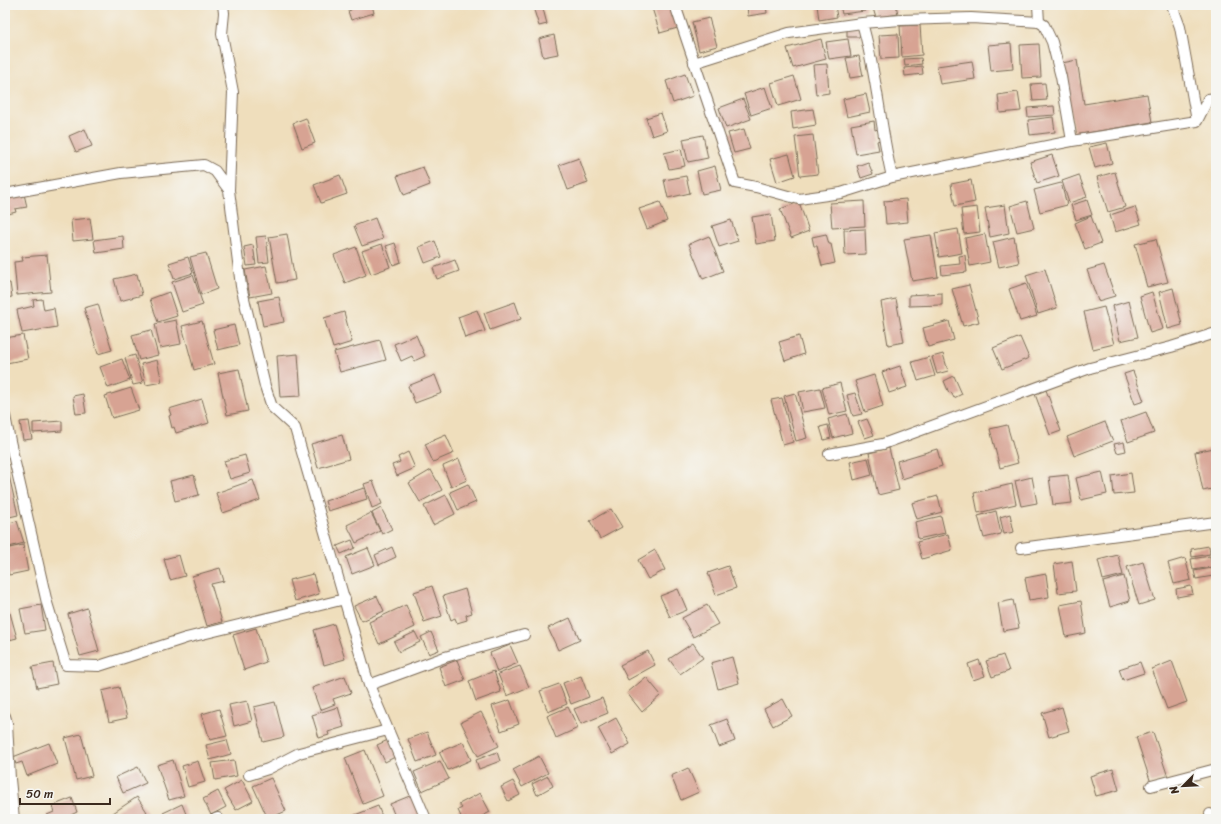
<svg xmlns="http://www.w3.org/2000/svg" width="1221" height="824" viewBox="0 0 1221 824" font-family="Sriracha,sans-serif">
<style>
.building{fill:#d7a393}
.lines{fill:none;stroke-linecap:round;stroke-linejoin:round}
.minor-casing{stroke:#7a6955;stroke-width:12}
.minor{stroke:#fff;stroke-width:10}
</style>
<rect width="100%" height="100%" fill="#f6f6f2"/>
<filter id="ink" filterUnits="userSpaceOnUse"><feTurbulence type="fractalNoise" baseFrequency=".025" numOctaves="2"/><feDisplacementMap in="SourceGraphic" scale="8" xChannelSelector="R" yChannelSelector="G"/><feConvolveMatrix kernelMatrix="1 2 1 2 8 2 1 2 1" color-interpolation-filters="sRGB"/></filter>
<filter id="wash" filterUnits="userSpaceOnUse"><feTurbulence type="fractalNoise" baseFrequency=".012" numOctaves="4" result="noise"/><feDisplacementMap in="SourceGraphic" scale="16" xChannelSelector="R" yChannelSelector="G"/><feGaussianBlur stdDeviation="0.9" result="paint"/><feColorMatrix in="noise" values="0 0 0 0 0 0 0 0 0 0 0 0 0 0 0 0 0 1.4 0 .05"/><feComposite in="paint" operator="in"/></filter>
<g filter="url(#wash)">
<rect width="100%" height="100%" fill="#efdebc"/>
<g id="blocks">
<path class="building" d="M350,5H372L374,13L351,20L348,11L351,10Z
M542,5L547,24L539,26L533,7Z
M651,5H674L681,27L660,33Z
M747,5H766L767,13L748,16Z
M817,5H835L837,17L819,20Z
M840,5H864L865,11L842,14Z
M872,5H896L898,14L876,18Z
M709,18L717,46L699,51L692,22Z
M920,25L922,55L902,57L900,26Z
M847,28H859L860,37H847Z
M898,34L899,58L881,59L879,35Z
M554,35L558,54L543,57L539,39Z
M821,39L826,59L793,68L787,48Z
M848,39L851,56L829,59L826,42Z
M1011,43L1013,69L991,71L988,45Z
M1039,44L1041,77L1022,78L1020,45Z
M859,56L863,76L850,78L846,58Z
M921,58L922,64L905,66L904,59Z
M1077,60L1084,104L1147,94L1152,122L1075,135L1062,63Z
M972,61L975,79L940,84L937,66Z
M827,64L829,93L816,95L813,65Z
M922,66L923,74L905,76L904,68Z
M685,74L693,96L673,103L666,81Z
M794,76L801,99L778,106L771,83Z
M1045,83L1047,100L1033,101L1031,84Z
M765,87L772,108L751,115L744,94Z
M1018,92L1021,111L1000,113L998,95Z
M866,94L870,112L847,117L843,99Z
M743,99L751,119L726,128L719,108Z
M1054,106L1055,115L1028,117L1027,108Z
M813,109L816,125L793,129L791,112Z
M661,113L667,131L652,136L646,118Z
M1053,117L1055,132L1030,135L1028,120Z
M306,118L315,143L302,148L293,123Z
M874,121L875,130L878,129L880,140L877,141L879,150L856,154L851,125Z
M85,129L92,146L76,152L69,136Z
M744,129L750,149L734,153L728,133Z
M703,135L708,158L688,162L683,139Z
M813,135L818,174L800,176L795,137Z
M1107,143L1112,163L1095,168L1089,147Z
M681,149L685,166L669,169L664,153Z
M789,154L795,176L777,182L770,159Z
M1052,155L1059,176L1037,183L1030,162Z
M579,158L588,183L568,190L559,165Z
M868,162L873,174L861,178L857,166Z
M715,166L721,190L702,194L697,171Z
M423,167L430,185L404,195L397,176Z
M1115,172L1125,207L1108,212L1097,177Z
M340,175L347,194L321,203L314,185Z
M1079,175L1087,197L1069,203L1062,181Z
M686,176L690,193L668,198L664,180Z
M971,180L975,202L955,206L951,184Z
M1061,183L1067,205L1040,212L1034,190Z
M24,194L27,207L15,209L16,212L8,214L5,199Z
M906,199L908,222L886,224L884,201Z
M1087,200L1092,215L1076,220L1071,205Z
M864,201L865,226L832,228L830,203Z
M1027,201L1034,228L1017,232L1010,206Z
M660,202L667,221L647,229L639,209Z
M799,202L809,231L791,238L780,209Z
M1005,205L1009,233L990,237L985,208Z
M977,207L980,232L964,234L961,209Z
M1135,207L1141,224L1115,232L1110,215Z
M771,214L775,241L756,244L752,217Z
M1091,216L1101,243L1085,249L1075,223Z
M90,218L93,239L73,241L71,220Z
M375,218L383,239L362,246L354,226Z
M731,220L738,241L719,247L712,226Z
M865,229L866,254L845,255L844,230Z
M958,229L962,253L939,257L935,233Z
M287,234L295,280L277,283L269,237Z
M826,234L829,244H831L835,263L822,266L817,246H814L812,237Z
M985,234L990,262L970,266L965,238Z
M931,235L938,277L912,281L904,239Z
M123,236L124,249L96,253L94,240Z
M266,236L269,262L259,263L256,237Z
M709,236L723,271L703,279L689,244Z
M1014,237L1019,263L999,267L993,242Z
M1156,239L1168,282L1147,287L1135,244Z
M435,241L441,257L425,263L419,247Z
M395,243L401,262L393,265L386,246Z
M382,244L390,267L371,274L362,251Z
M253,245L256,265L247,266L244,247Z
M356,247L366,275L345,283L334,255Z
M206,253L217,289L201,295L190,257Z
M47,255L51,292L17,295L14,262L23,261L22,257Z
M965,255L967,272L942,275L941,266L960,264L959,256Z
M188,257L193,273L174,279L169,263Z
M455,260L459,271L437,279L433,268Z
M1104,265L1115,296L1098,301L1087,270Z
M266,266L272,293L250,297L245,270Z
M1045,269L1057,308L1038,314L1026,275Z
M137,274L142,295L120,301L114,279Z
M193,275L203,305L182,312L172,282Z
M5,283H10L12,297L5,298Z
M1026,283L1037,316L1020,321L1009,289Z
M969,285L979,322L963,326L952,289Z
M1173,288L1182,325L1168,329L1159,292Z
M169,292L177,316L158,322L150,299Z
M1152,292L1163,329L1150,333L1140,296Z
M942,293V305L909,306V295Z
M279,297L284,322L263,326L258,301Z
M42,299L44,310L54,308L57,327L22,333L17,310L34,306L33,300Z
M896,299L904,342L888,345L881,302Z
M1129,301L1138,337L1120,341L1112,306Z
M515,302L521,319L490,330L484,313Z
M98,304L112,350L98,354L84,308Z
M1104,307L1114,344L1093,349L1084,312Z
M477,310L485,331L465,338L458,317Z
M344,312L352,342L333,348L324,318Z
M176,320L181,344L160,348L155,324Z
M202,321L214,364L194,370L182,326Z
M949,321L954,340L928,347L923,328Z
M234,325L239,345L218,350L213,330Z
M151,330L158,355L139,360L132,335Z
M23,335L28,359L6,363L5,338Z
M416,335L425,356L414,361L412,356L401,361L394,344Z
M799,336L804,354L785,361L779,342Z
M1020,337L1029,358L1002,369L993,348Z
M380,340L386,360L340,372L334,352Z
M298,354L301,396L280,397L277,356Z
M943,354L948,371L937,374L932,357Z
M135,355L143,383L133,385L125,358Z
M929,357L935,376L918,381L912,362Z
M122,359L130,380L108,388L100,367Z
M157,360L162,382L146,385L141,364Z
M900,366L907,387L889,393L882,372Z
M239,369L248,411L227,415L218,373Z
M1133,371L1144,401L1135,404L1124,374Z
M435,375L442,393L415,403L408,386Z
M874,375L883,406L865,412L855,381Z
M954,376L962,394L954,398L951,392L949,393L944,381Z
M840,383L847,411L829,415L822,388Z
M131,388L139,410L112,418L105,396Z
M820,388L825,408L803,412L799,392Z
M1046,390L1061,431L1050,435L1035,394Z
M795,393L807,438L796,441L784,396Z
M855,393L862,414L853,416L847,395Z
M83,394L86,413L76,414L73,396Z
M782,398L793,442L783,445L771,400Z
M202,399L209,423L176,433L174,427L172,428L169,416L171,415L169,409Z
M1146,412L1154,433L1128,442L1121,421Z
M847,414L852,433L833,438L828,419Z
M867,419L874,435L865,438L858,422Z
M29,421L32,439L23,440L20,422Z
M62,421V431L33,433V423Z
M1105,422L1113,441L1074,456L1067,437Z
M828,425L831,438L824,440L820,427Z
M1007,425L1018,463L1000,468L990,429Z
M342,435L349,459L318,468L311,444Z
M446,435L454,453L433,462L425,444Z
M1124,442L1126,451L1117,453L1114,444Z
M889,448L899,490L878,495L869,453Z
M1214,448L1216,459V488L1203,491L1195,452Z
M937,449L942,466L902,479L897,461Z
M408,452L415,468L397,476L392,465L400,462L398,457Z
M245,455L250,473L230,479L224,461Z
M868,458L872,475L854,480L850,462Z
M459,459L467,480L451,487L443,466Z
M7,467L18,515L5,518V468Z
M431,470L442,490L420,502L409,483Z
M1102,472L1107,494L1081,500L1076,478Z
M1131,473L1134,493L1114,495L1112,476Z
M194,475L199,495L175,501L170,481Z
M1068,475L1072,503L1053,505L1049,477Z
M1032,477L1037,503L1021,506L1015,481Z
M253,480L260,500L223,513L216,493Z
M373,481L382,504L372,508L364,484Z
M468,484L476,502L458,510L450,492Z
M1012,484L1016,504L978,513L974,493Z
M364,488L367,499L328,511L325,501Z
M446,495L455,514L433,525L424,506Z
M938,496L942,512L917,519L912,503Z
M381,508L392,529L382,534L372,513Z
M611,509L622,527L600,539L590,521Z
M996,511L1001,534L984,538L978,516Z
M371,513L380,531L356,543L347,525Z
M1010,514L1014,532L1004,534L1000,517Z
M941,516L945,533L918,539L915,522Z
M17,521L24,543L5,548V524Z
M948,534L952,550L922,559L917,542Z
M352,540L355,548L341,554L337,546Z
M23,545L28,571L9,575L7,567L5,568V558L6,557L5,549Z
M1209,546L1210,554L1192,557L1191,549Z
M392,547L396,557L379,565L375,555Z
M368,548L375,565L352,574L346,557Z
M655,550L665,570L648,579L638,560Z
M179,555L185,576L170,580L164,559Z
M1118,555L1123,575L1103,580L1098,560Z
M1210,556L1212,567L1193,570L1191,559Z
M1185,558L1191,580L1174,584L1168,563Z
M1072,561L1076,591L1058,593L1054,564Z
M1143,562L1155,600L1139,605L1127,567Z
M728,566L736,588L716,595L708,573Z
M220,568L224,581L211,584L222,622L207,626L192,576Z
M1212,568L1213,576L1196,579L1194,571Z
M313,574L319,594L295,601L289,580Z
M1046,574L1049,597L1029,600L1025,578Z
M1124,576L1130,601L1110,607L1103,582Z
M432,586L442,616L424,622L414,592Z
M1191,586L1193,594L1177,597L1176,589Z
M465,589L472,613L466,615L467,620L457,623L455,618L451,620L443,596Z
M678,589L687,610L670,617L660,596Z
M377,596L384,611L362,621L354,606Z
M1013,600L1019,628L1003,631L998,603Z
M1081,601L1086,633L1066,637L1060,605Z
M41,605L45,630L25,633L20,609Z
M406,605L415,627L379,644L369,622Z
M707,605L718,624L693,637L682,618Z
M87,608L99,651L80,656L68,614Z
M10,613L17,638L5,641V615Z
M570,618L580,640L558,650L548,628Z
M334,624L345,659L324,665L314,630Z
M256,628L266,662L244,670L233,635Z
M415,632L420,642L399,652L394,642Z
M431,632L439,650L429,654L421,637Z
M693,643L703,658L680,674L669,659Z
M510,645L518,663L497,672L490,653Z
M648,651L655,665L628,680L620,665Z
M1003,655L1009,671L992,677L986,661Z
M732,657L739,683L718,689L711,663Z
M457,660L465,680L446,687L439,667Z
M979,660L985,676L973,680L968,664Z
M1172,661L1187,702L1167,709L1152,669Z
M1140,662L1144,673L1123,680L1119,669Z
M53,663L57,684L37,688L32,667Z
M520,666L529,687L507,696L498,674Z
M494,671L501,692L476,701L469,681Z
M345,676L351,693L333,699L335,704L320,710L312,688Z
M581,676L589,697L571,704L563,683Z
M646,677L661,695L642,712L627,693Z
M559,684L567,704L548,712L540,691Z
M119,687L127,718L109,722L102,691Z
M602,698L608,713L581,724L574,709Z
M783,699L792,716L773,726L764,709Z
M510,700L519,724L501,731L492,706Z
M247,701L252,721L234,726L229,705Z
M275,702L284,737L263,742L254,707Z
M338,707L344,727L328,732L329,735L319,738L312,715Z
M568,707L578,728L556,738L547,716Z
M1062,707L1069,731L1049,737L1042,713Z
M219,709L227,736L210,740L202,714Z
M481,712L499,746L478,756L461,722Z
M616,718L630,744L612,754L598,728Z
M727,719L735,741L719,747L711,725Z
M427,732L436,755L417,762L408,739Z
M1153,732L1168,777L1151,783L1136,737Z
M81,734L92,776L76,780L65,738Z
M390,739L397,756L385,762L377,745Z
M227,740L231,754L210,760L206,745Z
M463,742L471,760L448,770L439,752Z
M49,743L57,764L27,776L22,762L16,764L13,757Z
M365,750L383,796L363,804L345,758Z
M497,752L500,761L479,769L476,760Z
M539,756L548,773L522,787L513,770Z
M173,760L184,796L169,800L157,765Z
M234,760L237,776L215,780L212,763Z
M198,761L205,782L188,787L182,766Z
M440,761L449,779L422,791L414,772Z
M138,767L146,783L123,793L116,777Z
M688,768L699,792L681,800L671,776Z
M1113,769L1119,790L1096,796L1090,776Z
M548,776L553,786L537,795L532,784Z
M271,778L286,811L268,819L253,786Z
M242,780L253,801L236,810L224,790Z
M513,781L520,795L508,801L501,787Z
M218,791L226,807L211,815L203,799Z
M480,793L490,812L477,819H467L466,818L462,819L458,810L462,808L459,804Z
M412,795L421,816L414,819H396L390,804Z
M137,797L147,812L137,819H116L113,813Z
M72,798L77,812L71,815L73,819H49L47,815L54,812L52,806Z
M182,804L188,819H166L163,813Z
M378,806L383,819H356L355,815Z"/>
</g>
</g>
<g filter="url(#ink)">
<use href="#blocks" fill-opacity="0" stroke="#7a6955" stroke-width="1"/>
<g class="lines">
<g class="minor-casing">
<path id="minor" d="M223,5L224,13L222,34L233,92L229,190L241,286L265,386L272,407L295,428L369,685L426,819
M675,5L735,183L756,187L799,199L841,193L892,177L1072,141L1197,121L1208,99L1216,98
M1038,5L1039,22
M1172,5L1180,27L1197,121
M862,23C877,73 880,126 892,177
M694,63L789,33L862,23L901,20L971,18L1039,22L1044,25L1052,42L1061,77L1072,141
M5,194L121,173L204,165L215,171L229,190
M5,416L10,441L6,444
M10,441L47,603L66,665L99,666L186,638L345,599
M829,454L883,444L1090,368L1171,347L1216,333
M1021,548L1216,522
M369,685L445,657L524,635
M5,716L7,723L10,779L14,819
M249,775L268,769L299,753L388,730
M1151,786L1216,769
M1210,814L1212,819
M215,819L218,818"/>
</g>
<use href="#minor" class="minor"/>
</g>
</g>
<rect width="1221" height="824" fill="none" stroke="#f6f6f2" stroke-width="20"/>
<g transform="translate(1183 786) rotate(246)" stroke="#f6f6f2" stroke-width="3" paint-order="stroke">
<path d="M0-3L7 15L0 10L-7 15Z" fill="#3b2a1e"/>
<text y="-6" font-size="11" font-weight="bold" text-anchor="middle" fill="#3b2a1e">N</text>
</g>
<path d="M20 798v6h90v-6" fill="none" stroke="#3b2a1e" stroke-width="2"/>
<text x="26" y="798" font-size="12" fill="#3b2a1e" stroke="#f6f6f2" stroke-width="3" paint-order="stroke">50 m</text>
</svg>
